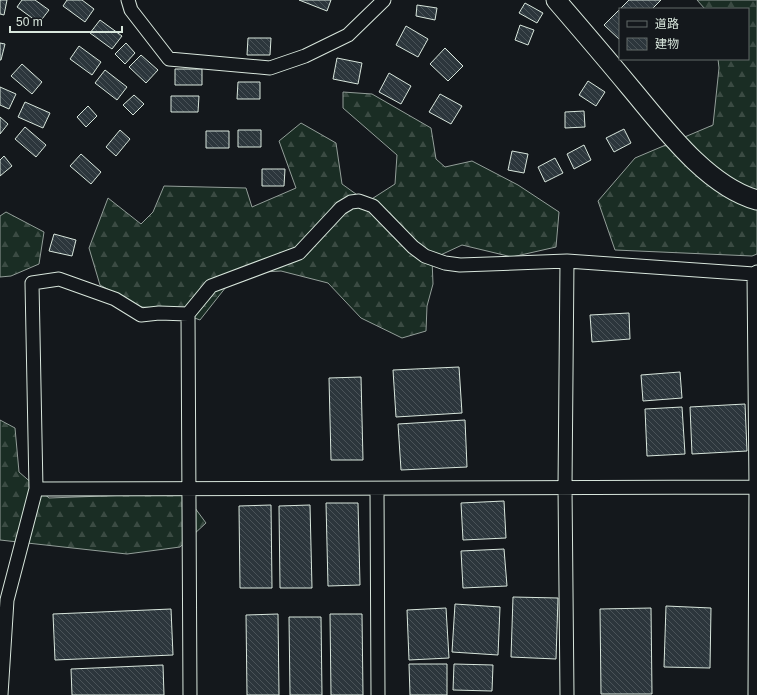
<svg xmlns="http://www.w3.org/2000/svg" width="757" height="695" viewBox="0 0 757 695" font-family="Arial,'Noto Sans JP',sans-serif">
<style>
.forest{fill:url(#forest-firs);stroke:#939e99}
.building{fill:url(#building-back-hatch);stroke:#d8e6dc}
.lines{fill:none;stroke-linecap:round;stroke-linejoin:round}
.street-casing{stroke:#d8e6dc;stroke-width:15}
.secondary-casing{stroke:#d8e6dc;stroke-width:21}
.street{stroke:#14181c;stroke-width:13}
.secondary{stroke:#14181c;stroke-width:19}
</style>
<defs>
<pattern id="forest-firs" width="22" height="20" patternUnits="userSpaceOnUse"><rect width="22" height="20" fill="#1a2d24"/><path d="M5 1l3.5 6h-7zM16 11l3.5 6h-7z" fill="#3b4b43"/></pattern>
<pattern id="building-back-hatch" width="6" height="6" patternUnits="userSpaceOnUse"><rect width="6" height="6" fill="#2c363c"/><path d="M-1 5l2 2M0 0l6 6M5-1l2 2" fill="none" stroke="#4a5358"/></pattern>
</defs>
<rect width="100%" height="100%" fill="#14181c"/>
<path class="forest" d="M697,0H757V254L752,256L615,250L598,201L635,158L713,125L719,68L718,59H748V9H705Z
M343,92L372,94L431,128L436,159L445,167L472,161L518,185L559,212L556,247L512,257L462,245L432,259L433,284L427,306L426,331L402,338L361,318L328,283L281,271L245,273L226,287L200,320L168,308L140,307L100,285L89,248L108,198L141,224L153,212L164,186L246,188L252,207L296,188L279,141L301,123L336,143L342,184L367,202L395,184L397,155L343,108Z
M6,212L44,232L39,264L11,276L0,277V216Z
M0,420L15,428L19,472L49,498L184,493L206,523L180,547L127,554L0,540Z"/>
<path class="building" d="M0,0H7L4,15L0,14Z
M22,0H35L49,10L39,23L17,7Z
M67,0H82L94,9L85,22L63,6Z
M299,0H331L327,11Z
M629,0H661L652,9H620V40L604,25Z
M525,3L543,13L537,23L519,13Z
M417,5L437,8L435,20L416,16Z
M100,20L122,36L112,49L90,33Z
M520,25L534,30L528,45L515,40Z
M406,26L428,39L418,57L396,45Z
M248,38H271L270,55H247Z
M0,43L5,44L1,60H0Z
M126,43L135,53L125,64L115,54Z
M79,46L101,62L92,75L70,59Z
M445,48L463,66L448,81L430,64Z
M141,55L158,70L146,83L129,67Z
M337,58L362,63L358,84L333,79Z
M22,64L42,82L32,94L11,76Z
M175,69H202V85H175Z
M105,70L127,87L117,100L95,83Z
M389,73L411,86L401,104L379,92Z
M588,81L605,92L596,106L579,95Z
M238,82H260V99H237Z
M0,87L16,94L9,109L0,105Z
M440,94L462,106L451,124L429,112Z
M134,95L144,104L133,115L123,105Z
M171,96H199L198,112H171Z
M25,102L50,113L43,128L18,117Z
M88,106L97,116L86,127L77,117Z
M584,111L585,127L565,128V112Z
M0,117L8,124L0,134Z
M25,127L46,145L36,157L15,139Z
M624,129L631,143L614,152L606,138Z
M120,130L130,139L116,156L106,147Z
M238,130H261V147H238Z
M206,131H229V148H206Z
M584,145L591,160L574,169L567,154Z
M512,151L528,154L524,173L508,170Z
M81,154L101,172L91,184L70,166Z
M4,156L12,166L0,176V160Z
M555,158L563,173L545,182L538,167Z
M262,169H285L284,186H262Z
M54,234L76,240L72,256L49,251Z
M629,313L630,339L592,342L590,315Z
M459,367L462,413L396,417L393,370Z
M680,372L682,398L643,401L641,375Z
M361,377L363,460H331L329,378Z
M745,404L747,451L692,454L690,407Z
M682,407L685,454L647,456L645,409Z
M465,420L467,467L401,470L398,424Z
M504,501L506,538L463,540L461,503Z
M326,503H358L360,585L328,586Z
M271,505L272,588H240L239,506Z
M310,505L312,588H280L279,506Z
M504,549L507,586L463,588L461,551Z
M513,597L558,598L556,659L511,657Z
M455,604L500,607L498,655L452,652Z
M666,606L711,608L710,668L664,667Z
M446,608L449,658L409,660L407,610Z
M651,608L652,694H601L600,609Z
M171,609L173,655L55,660L53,614Z
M278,614L279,695H247L246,615Z
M330,614H362L363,695H331Z
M289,617H321L322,695H290Z
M409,664H447V695H410Z
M454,664L493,665L492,691L453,690Z
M163,665L164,695H72L71,669Z"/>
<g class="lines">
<g class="street-casing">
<path id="street" d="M128,0L131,10L169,59L270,68L305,56L348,35L384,0
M754,274L756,487L755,695
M36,489L757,487
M377,489L378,695
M1,695L7,600L36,489L32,283L59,279L115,299L141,315L159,313L188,314
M190,695L188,314L211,286L299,253L341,208L351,202L359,201L373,206L413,247L425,256L445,263L460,265L567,261L754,274L757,272
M567,695L565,487L567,261"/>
</g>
<g class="secondary-casing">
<path id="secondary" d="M556,0C581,29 605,57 629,86C662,125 706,186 757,200"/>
</g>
<use href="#street" class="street"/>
<use href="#secondary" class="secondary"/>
</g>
<rect x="619" y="8" width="130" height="52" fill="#14181c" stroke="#626a69"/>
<rect x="627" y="21" width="20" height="6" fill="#14181c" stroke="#626a69"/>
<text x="655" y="28" font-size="12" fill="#d8e6dc">道路</text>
<rect x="627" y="38" width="20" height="12" fill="url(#building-back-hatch)" stroke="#626a69"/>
<text x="655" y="48" font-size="12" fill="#d8e6dc">建物</text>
<path d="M10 26v6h112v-6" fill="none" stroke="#d8e6dc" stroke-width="2"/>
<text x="16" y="26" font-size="12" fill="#d8e6dc" stroke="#14181c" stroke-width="3" paint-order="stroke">50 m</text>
</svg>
